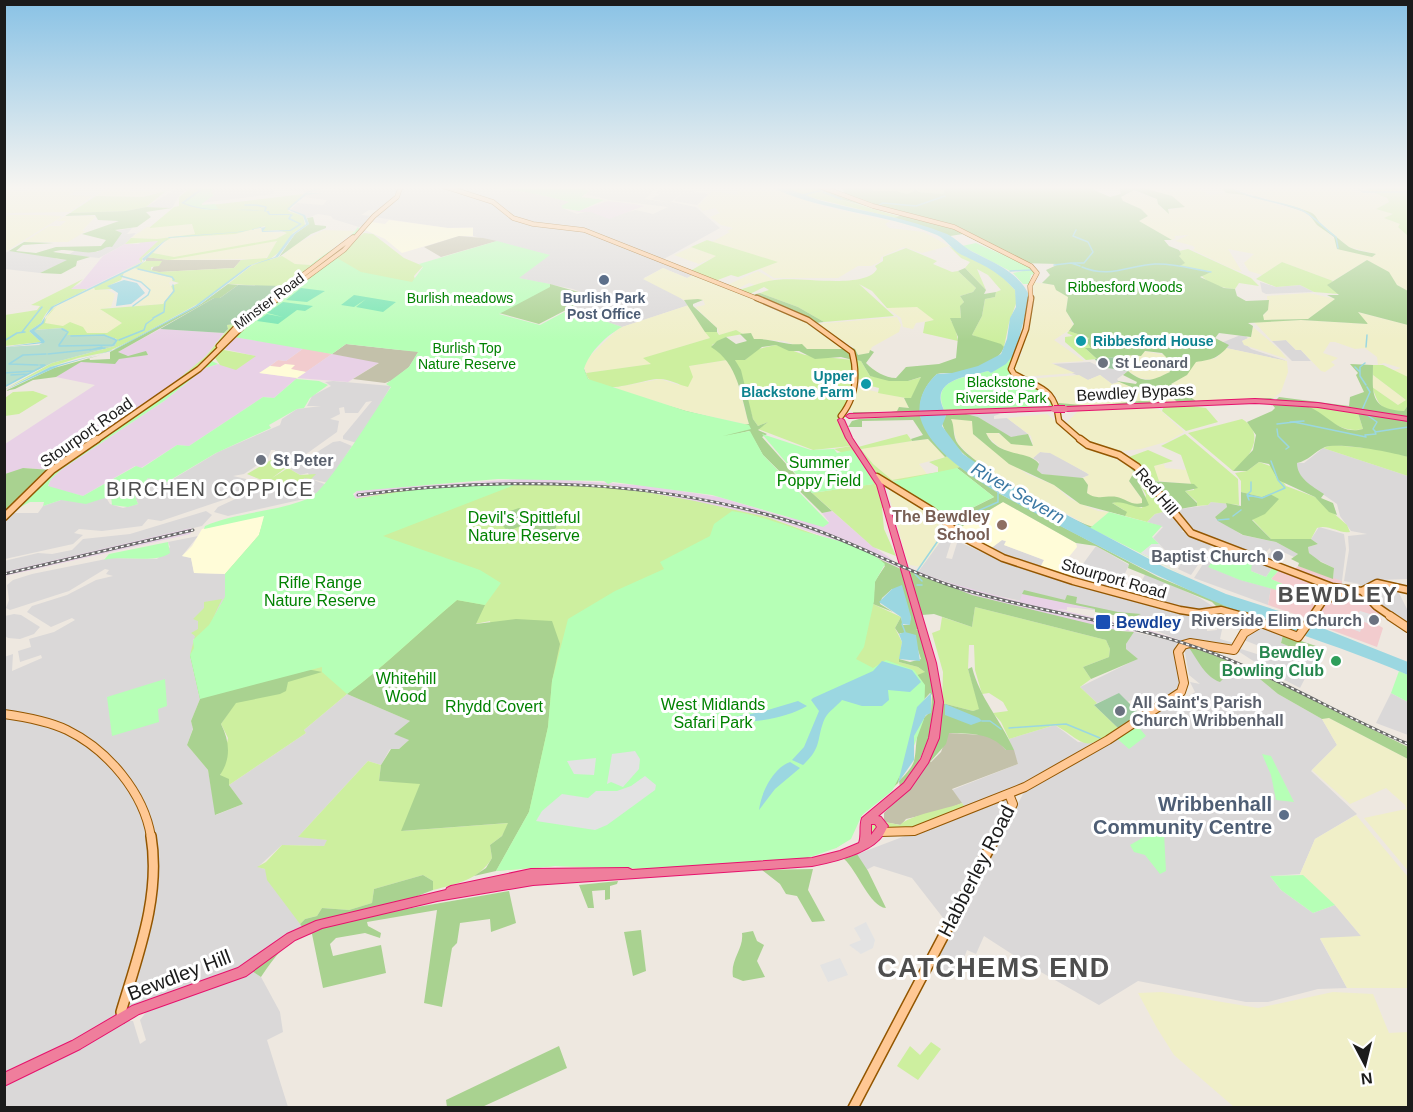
<svg xmlns="http://www.w3.org/2000/svg" width="1413" height="1112" viewBox="0 0 1413 1112" font-family="Arial,sans-serif">
<style>
.residential{fill:#dad8d8}
.commercial{fill:#f2ccce}
.industrial{fill:#e8d1e6}
.education{fill:#fffcd8}
.construction{fill:#c3c1aa}
.farmland{fill:#f0efc8}
.grass{fill:#cdef9f;fill-rule:evenodd}
.forest{fill:#a9d290}
.wetland{fill:#bbdecb}
.cemetery{fill:#9ec9a1}
.park{fill:#b6ffb6}
.pitch{fill:#75e6b1}
.parking{fill:#e3e3e3}
.water{fill:#9bd7e1}
.lines{fill:none;stroke-linecap:round;stroke-linejoin:round}
.stream{stroke:#9bd7e1;stroke-width:1.5}
.major-far4-casing{stroke:#935600;stroke-width:5}
.major-far3-casing{stroke:#935600;stroke-width:7}
.major-far2-casing{stroke:#935600;stroke-width:9}
.major-far1-casing{stroke:#935600;stroke-width:10}
.major-casing{stroke:#935600;stroke-width:12}
.highway-casing{stroke:#e6126c;stroke-width:2}
.major-far4{stroke:#ffc894;stroke-width:4}
.major-far3{stroke:#ffc894;stroke-width:4.5}
.major-far2{stroke:#ffc894;stroke-width:6}
.major-far1{stroke:#ffc894;stroke-width:8}
.major{stroke:#ffc894;stroke-width:9}
.highway{fill:#ef7e9c;fill-rule:evenodd}
.rail-casing{stroke:#696969;stroke-width:3}
.rail{stroke:#fff;stroke-width:1.5;stroke-dasharray:3;stroke-linecap:butt}
.highway-bridge-casing{stroke:#e6126c;stroke-width:8;stroke-linecap:butt}
.highway-bridge{stroke:#ef7e9c;stroke-width:6}
.service-dot{fill:#5c6f8a;stroke:#fff;stroke-width:2}
.culture-dot{fill:#0f9aa8;stroke:#fff;stroke-width:2}
.worship-dot{fill:#6b7280;stroke:#fff;stroke-width:2}
.education-dot{fill:#8d6e63;stroke:#fff;stroke-width:2}
.transit-dot{fill:#1a4fb4;stroke:#fff;stroke-width:2}
.leisure-dot{fill:#2e9e5b;stroke:#fff;stroke-width:2}
.labels{text-anchor:middle;stroke-width:6;stroke-linejoin:round;paint-order:stroke}
.far-park-label{font-size:14px;fill:#018201;stroke:#fff}
.far-service-label{font-size:14px;font-weight:bold;fill:#4e5e75;stroke:#fff}
.far-street-label{font-size:14px;fill:#1b1b1b;stroke:#fff}
.far-culture-label{font-size:14px;font-weight:bold;fill:#0d838f;stroke:#fff;text-anchor:start}
.far-worship-label{font-size:14px;font-weight:bold;fill:#5b616d;stroke:#fff;text-anchor:start}
.street-label{font-size:16px;fill:#1b1b1b;stroke:#fff}
.worship-label{font-size:16px;font-weight:bold;fill:#5b616d;stroke:#fff;text-anchor:start}
.park-label{font-size:16px;fill:#018201;stroke:#fff}
.education-label{font-size:16px;font-weight:bold;fill:#785e54;stroke:#fff;text-anchor:end}
.transit-label{font-size:16px;font-weight:bold;fill:#164399;stroke:#fff;text-anchor:start}
.leisure-label{font-size:16px;font-weight:bold;fill:#27864d;stroke:#fff;text-anchor:end}
.water-label{font-size:18px;font-style:italic;fill:#3b78a3;stroke:#fff}
.quarter-label{font-size:20px;letter-spacing:1.5px;fill:#4e4e4e;stroke:#fff}
.near-service-label{font-size:20px;font-weight:bold;fill:#4e5e75;stroke:#fff;text-anchor:end}
.near-street-label{font-size:20px;fill:#1b1b1b;stroke:#fff}
.district-label{font-size:22px;font-weight:bold;letter-spacing:1.5px;fill:#4e4e4e;stroke:#fff}
.near-district-label{font-size:27px;font-weight:bold;letter-spacing:1.5px;fill:#4e4e4e;stroke:#fff}
</style>
<rect width="100%" height="100%" fill="#eee8e0"/>
<path class="residential" d="M181,186H192L181,193L172,208L146,207Z
M219,186H275L274,194L201,203L213,187Z
M279,186H325L317,188L324,190L395,186L397,192L381,210H369L361,215L373,216L366,225L359,227L333,219L331,216L318,214L307,218L290,211L297,203L323,205L327,200L303,197L307,192L291,191Z
M402,186H439L451,190L443,186L524,191L570,202L562,208L577,214L589,211L608,217L636,210L653,214L668,207L610,200L585,194L589,191L578,186H658L645,199L667,202L651,199L660,194L656,193L661,189L660,186L673,188L665,190L675,188L708,194L697,205L674,201L682,193L671,202L696,207L720,228L662,260L695,274L687,278L663,268L644,278L676,294L689,305L622,327L568,309L592,296L573,289L518,278L549,255L473,236V227L447,228L374,217L401,195Z
M132,228L127,234L136,233L125,244L99,258L68,255L76,250L97,252L113,243L121,233L115,231Z
M9,251L44,254L55,257L56,259L69,260L40,273L5,269V253Z
M1260,282L1276,287L1300,285L1314,292L1266,294L1262,292Z
M1243,334L1248,338L1242,341L1251,349L1287,361L1226,348L1228,346L1221,343Z
M1286,340L1296,350H1301L1311,361H1292L1272,341Z
M1090,362L1100,367L1128,371L1117,379L1119,382L1112,384L1100,375L1088,380L1051,364Z
M333,381L391,386L357,443L343,439V436L372,401L366,402L358,413H345L344,407L339,408L340,414L330,419L339,421L337,432L302,457L288,463L274,458L275,450H271L268,458L244,474L233,476L259,482L244,493L161,521L148,519L142,526L102,531L79,529L74,533L83,535L73,544L5,559L4,518L9,513H38L43,506L61,500L90,501L105,496L110,504L123,508L138,504L134,494L148,478L168,482L218,452L280,425L282,419L297,409L321,406H307L312,396L331,386L325,382Z
M998,413L1000,414L994,416V419L1007,418L1028,434L1011,438L978,417L966,414Z
M340,441L352,446L328,483L311,479L327,485L316,494L295,486L293,488L307,493L304,499L228,516L214,512L218,507L266,485L272,487L279,482L285,485V490L276,494L286,491L305,478L311,479L308,473L300,475L290,469L333,442Z
M1323,448L1408,476V579L1379,580L1363,589L1359,584L1344,581L1349,550L1348,536L1367,534L1351,531L1340,516L1337,504L1305,482L1297,470V463H1304Z
M1040,452L1052,453L1090,475L1078,479L1042,474L1037,470L1039,462L1033,458Z
M1211,502L1226,503L1227,507L1215,517L1242,535L1276,542L1298,554L1294,557L1281,551L1270,559L1294,569L1292,572L1264,562L1273,567L1266,577L1251,571V563L1220,552L1209,567L1241,580L1271,588L1268,605L1194,578L1216,544L1260,561L1271,552L1270,548L1259,559L1196,535L1190,532L1174,510L1208,505Z
M1171,510L1187,531H1181L1213,543L1191,575L1178,569L1180,565L1153,538L1163,527L1147,522L1155,514Z
M206,511L212,515L202,526L5,572L4,561L38,553L52,554L72,550L83,539L130,534Z
M1319,527L1344,534L1346,549L1342,581L1333,579L1334,568L1314,558L1309,553L1308,547L1318,544L1311,539Z
M198,536L182,556L191,558L194,573L225,574V597L209,625L193,640L194,648L190,655L200,699L191,721L193,728L187,745L208,770L216,815L243,804L229,785L306,733L304,730L347,694L410,721L409,740L399,749H390L381,765L368,761L299,836L328,840L324,846L282,845L258,867L265,869L303,928L247,968L128,1011L125,1009L144,934L156,852L128,781L73,731L5,714L4,657L13,654L12,671L42,658L41,655L20,662L18,651L31,647L29,639L54,632L75,620L72,618L51,627L27,612L32,606L67,595L96,580L113,576L106,574L109,570L105,569L69,591L10,610L6,608L9,600L7,585L13,580L32,574L111,558L157,559L170,547L168,542Z
M943,538L952,539L946,558L952,559L957,543H961L993,557L1143,603L1197,615V621L1207,625V631L1217,630L1219,617L1216,611H1222L1255,623L1242,631L1223,625L1220,639L1237,644L1235,648L1187,643L1139,624L1141,616L1021,601L970,590L918,572Z
M1002,540L1007,542L1004,545L1044,560L1040,568L990,549Z
M1096,546L1129,565L1116,592L1072,579Z
M1146,573L1200,598L1217,609L1201,612L1133,597Z
M1373,585L1396,590L1400,595L1408,611V627L1366,594V590Z
M14,614L21,615L40,627L34,634L20,639L8,638L5,636V616Z
M1262,627L1283,635L1281,643L1316,657L1300,688L1273,674L1238,651L1241,649L1260,655L1262,650L1289,658L1244,640L1245,636Z
M1134,632L1182,643L1179,691L1158,704L1145,694L1127,702L1119,694L1097,703L1080,687L1137,659L1126,649V644Z
M1184,648H1189L1210,676L1255,675L1278,694L1322,719L1337,745L1311,771L1357,814L1315,839L1300,874L1270,876L1281,890L1313,913L1335,905L1362,937L1320,939L1347,988L1318,989L1268,1002H1246L1138,981L1099,1005L1032,967L984,936L976,954L967,950L957,977L934,965L1024,792L1180,697L1184,699L1195,692L1190,682L1200,684L1189,675Z
M1391,693L1408,702V735L1376,723Z
M5,717L45,722L83,739L127,782L149,824L150,900L117,1014L69,1044L5,1076Z
M1055,725L1078,742L1096,743L1057,770L967,810L952,790L1018,764L1009,739Z
M1005,798L1010,803L947,923L912,878L874,866L866,870L855,855Z
M250,970L261,977L280,1012L283,1032L267,1040L288,1107L5,1108V1083L122,1021H133L140,1044L146,1040L140,1020L150,1007Z"/>
<path class="commercial" d="M304,348L332,354L306,372L270,366L278,360L286,361Z
M1298,566L1342,581V587L1329,586L1324,599L1309,619L1268,605L1271,588L1284,592L1285,585L1271,579L1280,569L1292,572Z
M1346,592L1363,593L1375,607L1382,620L1368,619L1383,628L1377,647L1315,624L1324,604Z"/>
<path class="industrial" d="M608,201L634,204L644,206L609,219L591,212H575Z
M143,240H159L141,262L87,289H69L80,284L103,256L125,244H139Z
M160,329L224,333L206,356L171,386L52,470L26,468L5,474V444L95,385L56,377L57,375L81,362L148,355L123,356L118,352Z
M234,337L304,348L286,361L278,360L260,373L297,378L332,354L380,362L348,382L297,378L274,398L263,397L189,446L177,445L141,468L135,466L83,496L48,487L51,479L62,469L164,401L205,368L218,364L237,369L255,356L224,349Z
M535,478L650,486L719,497L786,517L829,522L822,513L832,511L870,544L897,563L943,581L1009,599L1020,601L1022,594H1025L1095,609L1067,607V610L1057,609L1148,630L1201,647L1142,632L1120,631L1075,622L972,595L890,564L852,546L767,517L647,492L603,485L517,484L438,487L356,499L353,497L357,491L366,489Z
M191,528L193,530L190,534L5,576L4,572Z"/>
<path class="education" d="M389,220L448,228H473V236H459L402,253L385,239L365,230L371,222L385,224Z
M285,364L295,365L291,369L306,372L297,378L259,373L270,366L280,367Z
M1003,502L1076,543L1077,547L1068,558L1082,563L1072,579L1040,568L1044,560L1004,545L1006,541L1002,540L990,549L956,530Z
M265,515L259,535L225,574L194,573L191,558L182,556L192,546L202,529Z"/>
<path class="construction" d="M459,236L483,238L497,241L441,257L424,247Z
M146,257L169,260H241L234,268L159,272L151,271L157,261H146Z
M346,344L400,350L419,351L409,367L393,380L385,383L353,379L379,363L332,354Z
M948,733L984,735L997,740L1006,750H1014L1018,764L952,789L962,803L945,810L906,819L901,825L884,822V813L909,788L928,761L931,762L941,752Z"/>
<path class="farmland" d="M5,186H27L13,191L22,192L43,186H85L68,195L93,196L69,212L5,213Z
M111,186H134L130,192L167,189L160,193H151L143,197L96,196Z
M757,186H766L825,207L890,221L885,224L889,228L924,232L949,246L922,253L904,247L881,257L880,262L871,266H858L838,278H774L760,269L777,262L712,242L730,232L727,231L733,228L721,225L710,217L720,213L715,208L703,211L698,206L712,191L739,195L737,192L739,189Z
M1136,186H1162L1170,192L1164,186H1195L1210,195L1231,192L1255,196L1280,206L1308,213L1336,241L1372,257L1376,254L1349,247L1322,226L1313,214L1228,186H1347L1355,192L1382,195L1389,201L1377,209L1393,214L1385,218L1400,224L1398,227L1408,236V291L1397,285L1388,272L1367,260L1333,281L1282,262L1262,275L1249,271L1244,263L1254,254L1228,249L1242,272L1230,268L1193,250L1195,248L1193,246L1175,241L1189,235L1174,236L1176,238L1172,240L1138,221L1148,216L1141,209L1123,201L1121,197L1127,195L1130,190L1157,199L1158,204L1165,211L1183,207L1157,193Z
M9,215H41L63,216L8,250H5L4,217Z
M65,216H96L82,231H86L68,242H24L49,226H60L66,221H57Z
M193,224L195,234L192,235L157,239L131,238L147,227Z
M261,227L265,232L287,233L274,240L278,243L265,259L169,260L173,257L153,253L169,239L218,235Z
M324,230L355,231L311,265L295,264L282,257L294,245Z
M691,247L717,256L699,264L674,255Z
M134,268L174,278L169,283L173,290L163,304L134,306L149,294L150,289L137,280L125,277L124,273Z
M663,268L687,278L695,274L775,307L771,309L803,318L846,350L807,349L784,341L754,339L736,330L719,335L718,329L695,307L705,305L703,300H684L643,279Z
M758,271L774,280L755,285L749,283L737,289L727,285Z
M1033,282L1054,285L1068,297L1066,310L1074,327L1054,340L1084,361L1051,363L1075,373L1021,377L1013,372L1014,364L1021,355L1034,304Z
M95,287L96,290H108L115,294L111,307L101,309L122,323L121,326L107,333H87L45,323L46,316L55,307Z
M1309,293L1336,299L1308,319L1264,320L1262,317L1268,310L1267,296Z
M689,305L710,338L644,358L652,364L586,373L584,366L591,355L619,328Z
M890,306L917,307L935,320L916,323L913,329L903,327L901,318L887,308Z
M1357,312L1408,325V377L1391,371L1401,368L1384,363L1378,365L1377,357L1365,348L1355,349L1335,342H1330L1323,353L1338,358L1331,362L1335,365L1325,372L1321,371L1301,350H1296L1286,340L1272,341L1254,322L1301,320L1367,324Z
M897,317L901,325L899,332L872,347L869,353L859,355L853,347L816,324Z
M1253,327L1279,349L1287,359L1244,345L1242,341L1251,337Z
M1226,348L1287,361L1288,372L1281,392L1274,398L1196,401L1171,384L1180,379L1195,362L1216,358Z
M1143,351L1165,355L1168,359L1165,362L1170,372L1155,380L1139,378L1128,371L1134,369L1124,363L1125,355L1140,356Z
M727,360L736,377L749,425L686,411L613,388L660,379L679,385L689,366Z
M1079,375L1088,380L1100,375L1112,384L1119,382L1178,401L1069,406L1059,403L1055,395L1027,379Z
M1373,375L1407,401L1398,405L1372,387Z
M860,388L904,398L909,408L899,407L897,411L853,412L849,409L851,402L855,391Z
M1153,408L1160,410L1184,432L1169,441L1141,449L1116,452L1092,445L1075,434L1067,422L1078,411Z
M1047,414L1080,441L1131,467L1134,472L1129,481L1142,499V503L1136,505L1094,498L1087,493L1088,485L1083,478L1089,475L1087,473L1050,453L1040,452L1033,458L1015,455L999,447L987,436L986,432L994,431L1009,440L1033,445L1031,436L1007,418Z
M959,418L972,421L975,436L1027,474L1054,485L1070,499L1098,511L1109,512L1091,527L1006,481L976,461L958,444L950,419Z
M928,439L945,457L919,464L928,475L892,480L873,464L861,448Z
M1164,464L1165,468L1186,470L1191,484L1159,481L1154,466Z
M898,490L947,525L946,533L921,567L910,565L906,557L889,496V491Z
M1329,718L1408,759V871L1364,818L1406,809L1405,805L1386,788L1350,804L1312,770L1337,745L1322,719Z
M1356,815L1408,877V988H1347L1320,938L1361,936L1335,905L1300,874L1315,839Z
M1162,992L1258,1008L1333,992L1373,994L1389,1033L1408,1032V1107H1234L1174,1055L1157,1028L1138,993Z"/>
<path class="grass" d="M193,186H218L213,187L211,192L213,193L201,203L203,206L303,194L288,211L303,216L305,225L293,233L283,249L269,260L282,256L295,264L311,265L308,269L175,386H170L206,356L228,329L227,325L234,324L282,287L228,284L251,266L262,261L248,266L205,300L130,341L107,352L78,358L50,367L5,389L52,363L115,346L117,339L105,335H65L63,328L34,330C45,322 51,310 61,302C51,306 45,313 41,323L29,331L41,342L5,346V315L37,310L40,306L31,305L83,279L71,289H87L70,298L124,273L121,280L108,286L112,289L95,290L94,287C77,295 49,303 45,323L63,326L70,322L83,327L87,333H107L122,323L100,309L163,304L173,291L171,286L179,283L172,281L173,278L134,268L146,261H162L159,266L151,267V270L159,272L234,268L241,260L267,258L277,241L169,260L146,257L168,238L142,258V262L118,274L141,262L139,259L158,241L125,244L131,238L157,239L195,234L192,224L149,228L174,207L179,206V197ZM265,226L263,231L278,230L287,233L276,239L174,257L153,253L161,244L171,238L235,234Z
M779,186H813L836,198L901,217L895,218L805,196Z
M869,186H946L943,194L919,192L915,186L912,193C906,195 881,192 872,191Z
M1358,186H1408V236L1398,227L1400,224L1384,218L1393,214L1376,209L1389,202L1387,198Z
M166,191L146,207L126,211L70,213L96,196L143,197Z
M364,233L373,234L404,258L423,266L414,276L421,299L320,269Z
M707,240L778,262L738,277L731,275L715,281L690,271L716,256L691,247Z
M949,246L996,270L1015,290L1017,301L1009,323L1004,347L972,335L982,316L985,299L995,297L996,292L1001,290L988,275L977,269L986,290L965,268L970,262L961,258Z
M906,248L937,261L933,264L952,272L958,271L976,288L973,292L960,296L964,302L960,307L961,318L951,321L955,326L958,341L923,333L925,322L934,320L917,307L887,308L872,291L859,284L894,316L824,322L798,307L760,293L769,290L764,287L750,294L739,290C751,287 763,281 775,280C799,276 866,290 877,269L875,266L883,261V257Z
M1188,249L1251,278L1259,286L1239,283L1235,289C1221,288 1208,284 1200,274L1211,272L1180,266L1184,263L1179,256V251Z
M1282,262L1333,281L1328,285L1339,294L1314,292L1300,285L1276,287L1256,279Z
M736,330L743,334L726,337L712,345L727,360L689,366L693,377L688,387C679,385 669,379 660,379C642,378 594,402 586,373L651,364L643,358L710,338L705,332H717L719,335Z
M1069,331L1090,338L1091,348L1086,349L1097,359L1086,360L1065,342V337L1073,336L1067,333Z
M234,337L224,350L256,356L236,370L220,365L215,358Z
M776,345L805,355L853,360C856,380 850,401 839,418L872,472L886,508H882L884,529L896,556L873,547L812,493L873,484L862,462L834,449L851,446L813,450L758,429L768,422L758,426L753,419L735,360H745L758,349Z
M856,360L861,361L870,376L908,381L922,377L911,399L878,393L879,388L871,386L872,383L858,379Z
M1373,365H1383L1408,377V405L1404,411C1381,411 1379,406 1372,387L1398,405L1406,400L1373,375Z
M33,391L48,396L19,414L5,416V398L13,392Z
M1183,405L1206,408L1218,422L1186,431L1162,411L1164,406Z
M1307,406L1358,413L1363,429C1342,434 1323,417 1307,406Z
M1242,419C1266,433 1251,458 1233,471L1188,433Z
M907,434L912,441L861,449L873,464L892,480L938,472V467L929,462L949,456L960,467C947,474 889,486 879,478C872,471 864,456 858,447Z
M1185,434L1238,479L1239,505L1211,502L1208,505L1197,506V502L1185,491L1194,490V484H1191L1181,455L1161,446Z
M1333,445L1388,450L1408,457V476L1323,448Z
M1148,450L1173,461L1154,466L1159,481H1150L1126,458Z
M271,460L288,466L272,478L288,468L300,475L316,474L311,479L305,478L275,495L285,490L282,487L284,484L270,479L264,481L247,474Z
M1259,462L1273,467L1286,486L1315,497L1347,525L1350,532C1339,534 1329,524 1317,528L1311,539H1271L1252,519L1262,497L1241,492V481L1235,473L1247,471Z
M1141,479L1171,510L1155,514L1147,522L1125,516L1124,510L1112,503L1120,501L1142,508L1146,495L1138,481Z
M517,484L607,485L695,501L767,517L872,555L873,604L901,617L895,628L902,642L899,662L918,667L925,672L898,783C888,795 872,803 862,815C849,831 859,834 836,848L677,870L555,866L496,871L529,812L490,621L475,624L347,694L304,730L306,733L229,785L220,776L228,738L221,724L235,703L200,699L190,655L195,636L191,633L198,629V621L193,619L204,608V602L222,599L213,618L225,597V574L259,535L265,515L399,491Z
M975,607L1106,640L1110,649L1109,657L1083,667L1091,679L1080,687L1097,703L1094,705L1119,729C1081,752 1089,745 1055,725L1009,739L1001,722L993,713L1008,711L1003,702L989,693L982,694L975,670L974,645H969L968,669L980,709L973,711L942,703L943,672L932,633L940,630L942,617L972,627Z
M368,761L381,765L379,781L421,783L402,831L509,823L502,836L490,845L492,858C479,880 456,884 433,890V881L423,875L374,889L372,903L349,910L322,908L317,916L305,919L300,924L267,880L265,869L257,867L266,862L282,845L324,846L327,840L298,837Z
M962,803L967,810C941,820 909,841 883,825L875,834H871L864,824L885,822L900,825C909,815 947,809 962,803Z
M931,1042L941,1049L918,1080L897,1066L910,1046L920,1055Z"/>
<path class="forest" d="M813,186L840,195L844,193L842,186H869L873,191H896L907,194L914,191L912,186L919,192L943,194L946,186H1085L1110,197L1121,194L1119,186H1136L1172,196L1185,207L1168,209L1169,214L1158,204L1157,199L1134,190L1121,197L1123,201L1141,209L1148,216L1139,221L1172,240H1164L1169,246L1179,250L1181,254L1179,256L1185,263L1180,266L1211,272L1200,277L1224,288L1235,289L1237,296L1246,301L1269,300L1268,310L1263,315L1264,320L1308,319L1335,299L1327,295H1339L1327,285L1367,260L1389,272L1397,285L1408,291V325L1358,312L1368,324L1301,320L1248,323L1253,326L1251,337L1219,333L1215,338L1229,345C1219,358 1211,360 1196,362L1187,375L1171,384L1196,401L1274,398L1269,400L1059,408V403L1092,406L1139,401L1177,402L1173,398L1136,389L1117,381L1136,384L1137,382L1123,375L1128,371C1145,385 1153,380 1170,372L1165,362L1168,359L1162,353L1145,351L1141,356L1125,355L1124,363L1118,357L1097,359L1085,348H1091L1087,342L1089,338L1069,331L1074,324L1066,311L1068,297L1056,290L1054,285L1042,283L1050,275L1046,270L1059,264L1019,263L963,234L950,236L895,218L901,215L836,198Z
M1230,186C1243,198 1292,203 1312,213C1318,217 1318,223 1324,227C1332,233 1341,241 1349,247C1356,251 1369,252 1376,254L1372,257L1337,249L1334,237L1317,225L1308,213L1255,196L1226,193L1222,189Z
M146,207L172,208L146,212L151,217L137,227L115,230L122,233L112,247C105,246 104,250 98,251C84,256 68,246 53,252L90,257L77,261L76,266L61,274L40,273L67,260L9,251L24,242L54,243L23,245L16,251L36,253L56,247L101,246L106,240L82,234L119,221L98,220L95,215L65,216L70,213L126,211Z
M313,217L315,225L326,226V228L311,234L279,257L295,234L309,224L307,218Z
M965,268L986,290L984,294L996,292L995,297L985,299L982,316L972,335L1001,344L1004,347C998,364 971,370 955,373C949,374 943,372 937,374C925,385 919,398 920,414L854,416L853,412H891L897,411L899,407L909,408L904,398H911L921,377L908,381H889L870,376L861,361L856,360L852,349L841,342L855,349L858,355L869,353L870,350L874,352L866,363C874,371 885,378 896,378L906,367L939,364L956,358L958,337L950,318H961L960,306L964,302L960,296L973,292L976,288L958,271Z
M228,284L238,285L220,298H214L118,352L128,356L146,351L148,355L119,359L115,364L81,362L56,377L33,380L15,389L5,391L54,368L101,355L89,358L90,360L110,359V352L201,304Z
M550,284L593,296L539,324L499,313Z
M760,293L798,307L824,322L815,323L752,295Z
M698,299L703,300L693,304V306L717,328V332H705L684,300Z
M536,325L584,369L588,379L594,384L686,411L743,425L749,424C741,396 738,363 711,347L717,341L726,337L736,344L747,341L740,334L751,333L754,339C770,338 787,346 802,344L807,349H850L853,360L841,357L815,359L799,351H789L776,345L762,347L745,360H735L741,370L753,419L758,426L768,422L758,430L767,434L762,437L812,493L832,511L822,513L763,455L749,431L724,437L719,433L419,351Z
M1350,364L1373,365C1373,391 1368,410 1404,411L1408,405V418L1276,400L1279,397L1349,406L1350,397L1364,392L1356,375L1358,373Z
M1272,404C1283,405 1296,403 1306,406C1327,412 1338,436 1363,429L1358,413L1408,421V457C1393,452 1339,442 1325,447C1314,452 1308,461 1297,463C1297,478 1312,486 1324,494L1321,498L1333,503L1337,515L1329,512L1315,497L1278,480L1269,464L1259,462L1247,471H1233L1253,450L1256,435L1247,422L1272,411L1275,408Z
M966,414L978,417L1011,437L1028,434L1033,446L1011,444L999,433H986C997,458 1030,450 1039,464L1037,470L1042,474L1083,478L1088,485L1087,493C1099,501 1105,495 1117,497C1126,499 1132,506 1142,503V499L1129,481L1134,472L1124,461L1136,466L1146,482L1141,479L1138,481L1149,505C1137,512 1125,499 1112,503L1127,512L1125,516L1080,504L1054,485L1009,464L973,434L972,421L951,419C955,426 952,436 958,444C974,466 1066,519 1093,527L1090,528C1051,508 954,466 942,423L946,415Z
M920,416L931,438L949,456L945,457L928,439L912,441L911,439L923,435L913,420L862,421V427H848L852,421L859,419Z
M960,467L998,493L1158,577L1252,616L1219,609L1212,602L1128,568L1129,564L1096,546L1076,543L1003,502L956,530L951,526L958,515L994,497L957,468Z
M23,468L52,470L5,517V474Z
M1150,481L1194,484L1198,488L1185,491L1197,503V506L1174,510Z
M1241,492L1262,497L1270,494L1279,499L1265,514L1252,520L1271,539H1311L1318,544L1308,547L1309,553L1321,562L1334,568L1333,579L1298,566L1299,563L1291,559L1298,554L1276,542L1243,535L1218,521L1215,517L1227,507L1226,503L1241,506Z
M519,508L524,510L525,514L513,522L522,523L521,526L508,531L503,526L496,525V522L507,512Z
M547,518L557,522L556,528L538,538L526,528Z
M877,558L903,570L918,629L916,630H919C925,648 932,666 935,684C942,719 922,756 906,785L900,787L899,781C904,776 912,768 914,761C918,748 913,722 931,712L932,695L930,693L917,707L898,783L894,786L915,676L925,672L918,667L899,662V659L910,662L921,659L915,641L901,633L899,634L895,628L901,617L903,625H909L911,617L892,589L882,598L880,604L893,612L873,604L875,581L885,566Z
M911,571L972,595L1120,631L1134,632L1126,644V649L1138,659L1091,679L1083,667L1109,657L1110,649L1106,640L975,607L972,627L934,614L922,615L909,575Z
M1024,590L1065,600L1067,595L1077,597L1076,603L1118,612L1141,614L1131,618L1095,612V609L1022,594Z
M457,600L485,605L476,624L516,619L552,621L560,644L552,681L548,727L529,812L496,871L474,876L486,868L492,858L490,845L502,836L508,823L401,831L420,784L379,781L381,765L391,749H399L409,740L394,734L410,721L347,694C386,665 420,631 457,600Z
M1283,635L1319,647V652L1323,655L1320,659L1281,643Z
M1190,646L1259,673L1408,747V759L1329,718L1322,719L1278,694L1255,675L1228,674L1220,682C1205,677 1198,660 1189,648Z
M206,649L322,672L288,682L286,691L280,694L236,703L221,724C230,742 231,759 220,775L229,779V785L243,804L215,815L208,770L187,745L193,729L191,721L200,699L190,655Z
M972,667C980,699 1001,720 1014,750H1006C990,732 971,734 949,733L946,744L930,762L928,761L942,703L973,711L979,709L968,669Z
M857,854L868,871L886,908C870,907 857,870 844,859Z
M813,869L808,890L825,921L812,922L797,896L786,894L780,884L762,870Z
M423,875L433,881V890L407,900L303,928L300,924L305,919L317,916L322,908L349,910L372,903L374,889Z
M618,881L617,884L610,886V899L605,900V890L592,891L594,908H588L579,885Z
M509,891L516,923L491,932L490,919L460,923L457,943L452,948L442,1007L424,1003L437,910L367,922L368,926L381,933L380,938L365,933L336,938L330,944L333,956L381,945L386,973L323,988L312,934C288,935 273,960 261,977L250,970L303,932L366,916Z
M641,930L646,971L633,976L624,932Z
M753,931L757,941L764,945L757,961L765,977L743,981L733,977C730,959 744,949 742,933Z
M559,1046L567,1068L482,1107H447L446,1100Z"/>
<path class="wetland" d="M63,328L67,330L66,335H105L115,338L117,341L115,346L52,363L5,386V347L39,345L45,341L34,334V330Z"/>
<path class="cemetery" d="M238,285L283,286L234,324L227,325L228,329L224,333L160,329L214,298H220Z
M1118,357L1126,365L1141,364L1128,371L1100,367L1095,359Z
M1119,693L1141,715L1119,729L1094,705Z"/>
<path class="park" d="M219,186L213,187L211,193L214,195L200,205L215,204L218,209L205,210L184,203L202,190L200,187Z
M554,186L550,188L564,189L566,187L560,186H578L590,191L581,197L604,200L579,211L561,208L563,207L561,206L569,202C539,193 509,189 478,187Z
M358,227L360,230L337,258L361,272L412,282L423,267L419,264L497,241L550,255L519,278L550,284V287L499,314L540,325L570,309L622,327C607,335 589,352 584,369L588,379L686,411L749,425L751,429L723,436L750,431L763,455L829,523L823,527L712,495L613,482L608,484L604,481L498,479L357,491L353,494L356,499L426,488L517,484L383,536L480,570L501,583L485,605L457,600C420,631 386,665 347,694L322,672V667L200,699L190,655L194,648L193,640L209,625L225,597V574L259,535L264,516L204,529L205,526C237,512 277,512 310,498C326,491 378,406 391,387L386,384L409,367L418,352L346,344L332,354L234,337L235,327L309,270L307,269C321,253 345,246 358,227Z
M976,243L1035,269L1036,273L1031,275L1029,284H1023L1013,273L1023,271H1010L962,246Z
M1015,353L1011,371L1046,391L1057,408L945,412C929,379 964,378 988,371L991,373Z
M210,360L218,364L205,368L164,401L62,469L51,479L48,486L83,496L136,466L142,468L177,445L189,446L263,397L274,398L296,379L319,381L328,385L310,398L304,408L297,409L269,425L271,428L216,453L167,482L148,478L134,494L138,504L128,507L112,505L111,496L86,504L61,500L43,506L44,502H30L9,513L39,482Z
M762,434L811,450L834,449L837,453L852,450L862,462L874,484L812,493Z
M957,468L994,497L958,515L951,526L891,482Z
M732,511C756,515 776,522 799,530C827,539 863,543 885,564L875,582L874,601L864,647L856,659L873,668L886,660L914,670L925,685L924,719L911,754L892,791L862,815L851,839L836,848L805,859L671,869L555,866L496,871L529,812L548,727L552,681L568,619L615,591L664,569L660,562L710,536L714,524Z
M1109,512L1162,526L1152,537L1159,544H1152L1141,553L1192,579L1090,528Z
M168,542L170,553C154,564 125,555 104,560L109,554Z
M1220,552L1252,563L1251,571L1266,577L1273,567L1280,569L1271,579L1285,585L1286,588L1284,592L1240,580L1208,567Z
M1399,671L1408,675V702L1391,693Z
M165,679L167,706L158,709L159,722L112,736L107,697Z
M1135,723L1146,736L1129,749L1114,736Z
M1262,754L1271,756L1294,802L1276,800L1271,775Z
M1151,833H1164L1166,871L1160,874L1145,855L1134,852L1130,845Z
M1303,875L1335,905L1313,913L1281,890L1270,876Z"/>
<path class="pitch" d="M301,288L325,291L307,302L286,300Z
M354,295L396,302L383,312L356,307L366,299L354,307L341,305Z
M283,302L313,306L305,311L297,310L278,324L257,321L267,314L283,317L267,313Z"/>
<path class="parking" d="M1152,544H1159L1171,560L1178,564L1176,568L1141,553Z
M1360,611L1380,617H1368L1374,621V625L1364,622L1360,632L1339,624L1342,618L1338,616L1340,614L1354,618Z
M635,751L640,759L639,769L623,787L611,782L607,784L612,754Z
M596,758L594,775L574,774L567,761Z
M645,776L656,785L655,790L607,825L595,830L536,821L542,811L562,794L588,798L596,791H617L631,786Z
M866,922L875,940L873,948L861,954L849,945L861,940L854,928Z
M840,958L848,975L828,982L820,965Z"/>
<path class="water" d="M199,186H202L199,187L202,190L184,203C210,213 240,209 269,211L270,214H291L293,215L290,218L302,224L291,231L262,232L261,227L241,232L168,238L139,266L54,307L45,317L44,323L34,331L45,341L44,343L5,347L41,342L29,331L41,323L51,307L141,263L144,261L142,259L169,237L237,232L266,227L263,231L290,230L299,224L288,219L290,215H269L266,211C236,207 210,215 181,203L199,190L196,188Z
M325,186H330L307,193H323L306,195L289,209L305,215L309,224L295,234L278,257L252,265L198,306L116,349L59,366L5,390L50,367L111,351L195,306L248,266L275,257L291,235L306,224L303,216L287,209L306,192Z
M769,186C788,186 807,197 826,202C866,212 908,218 947,234C957,239 963,247 973,252C995,263 1020,273 1030,297L1015,353L1006,364L991,373L988,371C972,376 936,378 941,402C942,407 945,411 946,416L942,426L963,454L1003,481L1166,568L1226,594L1282,612L1408,662V675C1358,653 1306,637 1255,618C1188,592 1125,560 1062,527C1021,505 940,468 922,423C915,405 923,386 937,374L952,373L978,366L1001,354L1007,339L1010,318L1016,307L1015,290C999,272 984,265 962,255C952,250 947,240 937,235C883,212 821,212 769,186Z
M124,280L137,283L145,293L131,304L116,306L118,293L107,286Z
M902,585L911,617L910,625L902,624L901,617L879,602L892,589Z
M905,632L916,635L920,661L899,659L902,642L899,634Z
M882,661L912,670L921,682L910,692L888,690L889,700L882,706H862L842,700C837,706 829,711 825,718C816,738 823,747 803,765L792,760L804,747L819,711L811,700L813,698L873,671Z
M931,693V713L926,715L914,736V760L898,783L917,707Z
M798,701L807,706C787,718 752,724 728,721L727,718L761,712Z
M945,704L979,718L982,721L971,725L945,715Z
M790,762L800,768L775,789L759,810C761,793 773,768 790,762Z"/>
<g class="lines">
<path class="stream" d="M813,186L820,189
M1228,186C1249,200 1276,200 1299,209C1313,214 1323,228 1336,237L1338,248
M1354,186L1363,192H1408
M823,192L841,199
M803,195L823,190
M245,205H255
M256,205L266,207L265,211
M878,206L883,203L916,206L945,196
M1072,263H1084L1093,252L1088,242L1073,236L1076,230
M1054,265L1071,263L1080,266
M1082,267C1110,279 1129,265 1155,264C1173,263 1193,269 1211,272
M138,269L172,277L174,280
M1010,271L1031,270
M121,276L141,282L150,290L148,295L133,306
M153,318L164,312L165,302L174,291L173,285
M22,332L42,307
M71,336L104,335L116,340
M119,340L144,330L146,324L153,319
M4,341L17,333L25,332
M59,345L68,332L62,329
M59,346L113,345L117,340
M1366,347L1367,335
M90,350L102,347
M48,354L105,348
M1365,363L1360,367V376L1366,385
M38,365L9,364L23,355L46,354
M1355,367L1360,372
M4,373L33,371
M11,375L28,374
M4,387L45,365H40
M1362,410L1370,392L1367,387
M1366,414L1377,422L1373,429L1375,431
M1290,422L1304,421
M1277,424L1294,422L1366,437L1365,435L1376,434L1375,432L1408,427
M1277,429L1278,436L1289,447L1286,449
M1247,495L1262,498L1285,488L1278,480L1271,461
M1249,500L1247,495L1251,491V482
M1233,516L1241,510
M1218,520L1229,519
M956,527L964,517L998,502V493
M922,581L915,574L944,532L951,531
M917,585H922
M902,624L905,632
M982,721H990L1001,729
M1009,728L1066,724L1100,738"/>
<g class="major-far4-casing">
<path id="major-far4" d="M443,186L493,202L513,218L533,224L584,230L761,300
M819,186L873,206L954,227L1031,266L1037,273L1030,286L1031,300
M287,287L353,237
M276,300L344,250L374,216L397,197L401,186"/>
</g>
<g class="major-far3-casing">
<path id="major-far3" d="M757,298L808,320L852,352C858,375 856,397 841,416
M1031,298L1026,329L1011,369L1014,374C1041,389 1055,388 1059,421L1082,441
M219,346L243,320
M95,441L199,369L252,317L278,298"/>
</g>
<g class="major-far2-casing">
<path id="major-far2" d="M1080,439L1088,445L1119,455L1137,467L1191,533L1332,587L1362,591
M877,477L931,510L961,536L1003,558L1073,581L1180,610L1199,613L1221,610L1246,617
M4,517L52,470L97,439
M1362,591L1376,606L1392,617
M1362,591L1377,583L1408,590
M1323,601L1347,591
M1312,617L1332,587"/>
</g>
<g class="major-far1-casing">
<path id="major-far1" d="M1243,616L1298,637L1313,616
M1390,616L1408,628
M4,714C26,717 48,721 67,730C108,750 144,793 151,837
M881,832L914,831L1025,787L1108,740L1181,692L1184,683L1178,652L1183,645L1190,643L1234,650L1244,633L1259,624
M995,837L1013,804L1009,794"/>
</g>
<g class="major-casing">
<path id="major" d="M122,1018L121,1012C138,955 161,896 151,836
M853,1108L996,836"/>
</g>
<g class="highway-casing">
<path id="highway" d="M1255,399L1318,403L1408,417V421L1318,407L1255,403L1065,411L1062,409L1065,407Z
M1054,407L1056,408V410L849,418L846,416L849,414Z
M841,418L844,420L852,438L883,485L936,663L943,702L939,738L928,763L910,789L878,816L881,817L888,826C886,829 885,832 883,835C871,853 833,862 812,866L533,885L437,901L322,928L295,940L246,976L139,1014L80,1049L4,1086V1073L72,1041L132,1006L238,968L287,934L316,921L446,890L447,888L451,886L531,869L628,868L632,870L812,858L840,851L859,843C862,835 859,826 862,818L904,783L921,759L929,738L935,702L928,663L877,485L846,438L838,420ZM871,824H875L877,827L871,835Z"/>
</g>
<use href="#major-far4" class="major-far4"/>
<use href="#major-far3" class="major-far3"/>
<use href="#major-far2" class="major-far2"/>
<use href="#major-far1" class="major-far1"/>
<use href="#major" class="major"/>
<use href="#highway" class="highway"/>
<g class="rail-casing">
<path id="rail" d="M358,495C507,476 655,478 799,524C852,541 900,569 952,586C1033,612 1118,620 1198,648C1271,673 1337,714 1408,744
M4,574L193,530"/>
</g>
<use href="#rail" class="rail"/>
<g class="highway-bridge-casing">
<path id="highway-bridge" d="M1054,409H1065"/>
</g>
<use href="#highway-bridge" class="highway-bridge"/>
</g>
<linearGradient id="sky" x2="0" y2="1"><stop stop-color="#89c2e5"/><stop offset="0.55" stop-color="#f7f5f1"/><stop offset="1" stop-color="#f7f5f1" stop-opacity="0"/></linearGradient>
<rect width="1413" height="341" fill="url(#sky)"/>
<g class="service-dot">
<circle cx="604" cy="280" r="6"/>
<circle cx="1284" cy="815" r="6"/>
</g>
<g class="culture-dot">
<circle cx="1081" cy="341" r="6"/>
<circle cx="866" cy="384" r="6"/>
</g>
<g class="worship-dot">
<circle cx="1103" cy="363" r="6"/>
<circle cx="261" cy="460" r="6"/>
<circle cx="1278" cy="556" r="6"/>
<circle cx="1374" cy="620" r="6"/>
<circle cx="1120" cy="711" r="6"/>
</g>
<circle class="education-dot" cx="1002" cy="525" r="6"/>
<rect class="transit-dot" x="1095" y="614" width="16" height="16" rx="3"/>
<circle class="leisure-dot" cx="1336" cy="661" r="6"/>
<g class="labels">
<g class="far-park-label">
<text x="1125" y="292">Ribbesford Woods</text>
<text x="460" y="303">Burlish meadows</text>
<text x="467" y="353">Burlish Top<tspan x="467" dy="16">Nature Reserve</tspan></text>
<text x="1001" y="387">Blackstone<tspan x="1001" dy="16">Riverside Park</tspan></text>
</g>
<g class="far-service-label">
<text x="604" y="303">Burlish Park<tspan x="604" dy="16">Post Office</tspan></text>
</g>
<g class="far-street-label">
<text transform="translate(269 301) rotate(-37)" y="5">Minster Road</text>
</g>
<g class="far-culture-label">
<text x="1093" y="346">Ribbesford House</text>
<text x="854" y="381" text-anchor="end">Upper<tspan x="854" dy="16">Blackstone Farm</tspan></text>
</g>
<g class="far-worship-label">
<text x="1115" y="368">St Leonard</text>
</g>
<g class="street-label">
<text transform="translate(1135 392) rotate(-3)" y="6">Bewdley Bypass</text>
<text transform="translate(86 432) rotate(-35)" y="6">Stourport Road</text>
<text transform="translate(1157 491) rotate(50)" y="6">Red Hill</text>
<text transform="translate(1114 578) rotate(16)" y="6">Stourport Road</text>
</g>
<g class="worship-label">
<text x="273" y="466">St Peter</text>
<text x="1266" y="562" text-anchor="end">Baptist Church</text>
<text x="1362" y="626" text-anchor="end">Riverside Elim Church</text>
<text x="1132" y="708">All Saint's Parish<tspan x="1132" dy="18">Church Wribbenhall</tspan></text>
</g>
<g class="park-label">
<text x="819" y="468">Summer<tspan x="819" dy="18">Poppy Field</tspan></text>
<text x="524" y="523">Devil's Spittleful<tspan x="524" dy="18">Nature Reserve</tspan></text>
<text x="320" y="588">Rifle Range<tspan x="320" dy="18">Nature Reserve</tspan></text>
<text x="406" y="684">Whitehill<tspan x="406" dy="18">Wood</tspan></text>
<text x="713" y="710">West Midlands<tspan x="713" dy="18">Safari Park</tspan></text>
<text x="494" y="712">Rhydd Covert</text>
</g>
<g class="education-label">
<text x="990" y="522">The Bewdley<tspan x="990" dy="18">School</tspan></text>
</g>
<g class="transit-label">
<text x="1116" y="628">Bewdley</text>
</g>
<g class="leisure-label">
<text x="1324" y="658">Bewdley<tspan x="1324" dy="18">Bowling Club</tspan></text>
</g>
<g class="water-label">
<text transform="translate(1018 493) rotate(30)" y="6">River Severn</text>
</g>
<g class="quarter-label">
<text x="210" y="496">BIRCHEN COPPICE</text>
</g>
<g class="near-service-label">
<text x="1272" y="811">Wribbenhall<tspan x="1272" dy="23">Community Centre</tspan></text>
</g>
<g class="near-street-label">
<text transform="translate(976 871) rotate(-63)" y="7">Habberley Road</text>
<text transform="translate(179 975) rotate(-21)" y="7">Bewdley Hill</text>
</g>
<g class="district-label">
<text x="1338" y="602">BEWDLEY</text>
</g>
<g class="near-district-label">
<text x="994" y="977">CATCHEMS END</text>
</g>
</g>
<rect width="1413" height="1112" fill="none" stroke="#1b1b1b" stroke-width="12"/>
<g transform="translate(1365 1064) rotate(173)" stroke="#ffffff" stroke-width="4.5" paint-order="stroke">
<path d="M0-4.5L10 22L0 15L-10 22Z" fill="#1b1b1b"/>
<text y="-9" font-size="16" font-weight="bold" text-anchor="middle" fill="#1b1b1b">N</text>
</g>
</svg>
